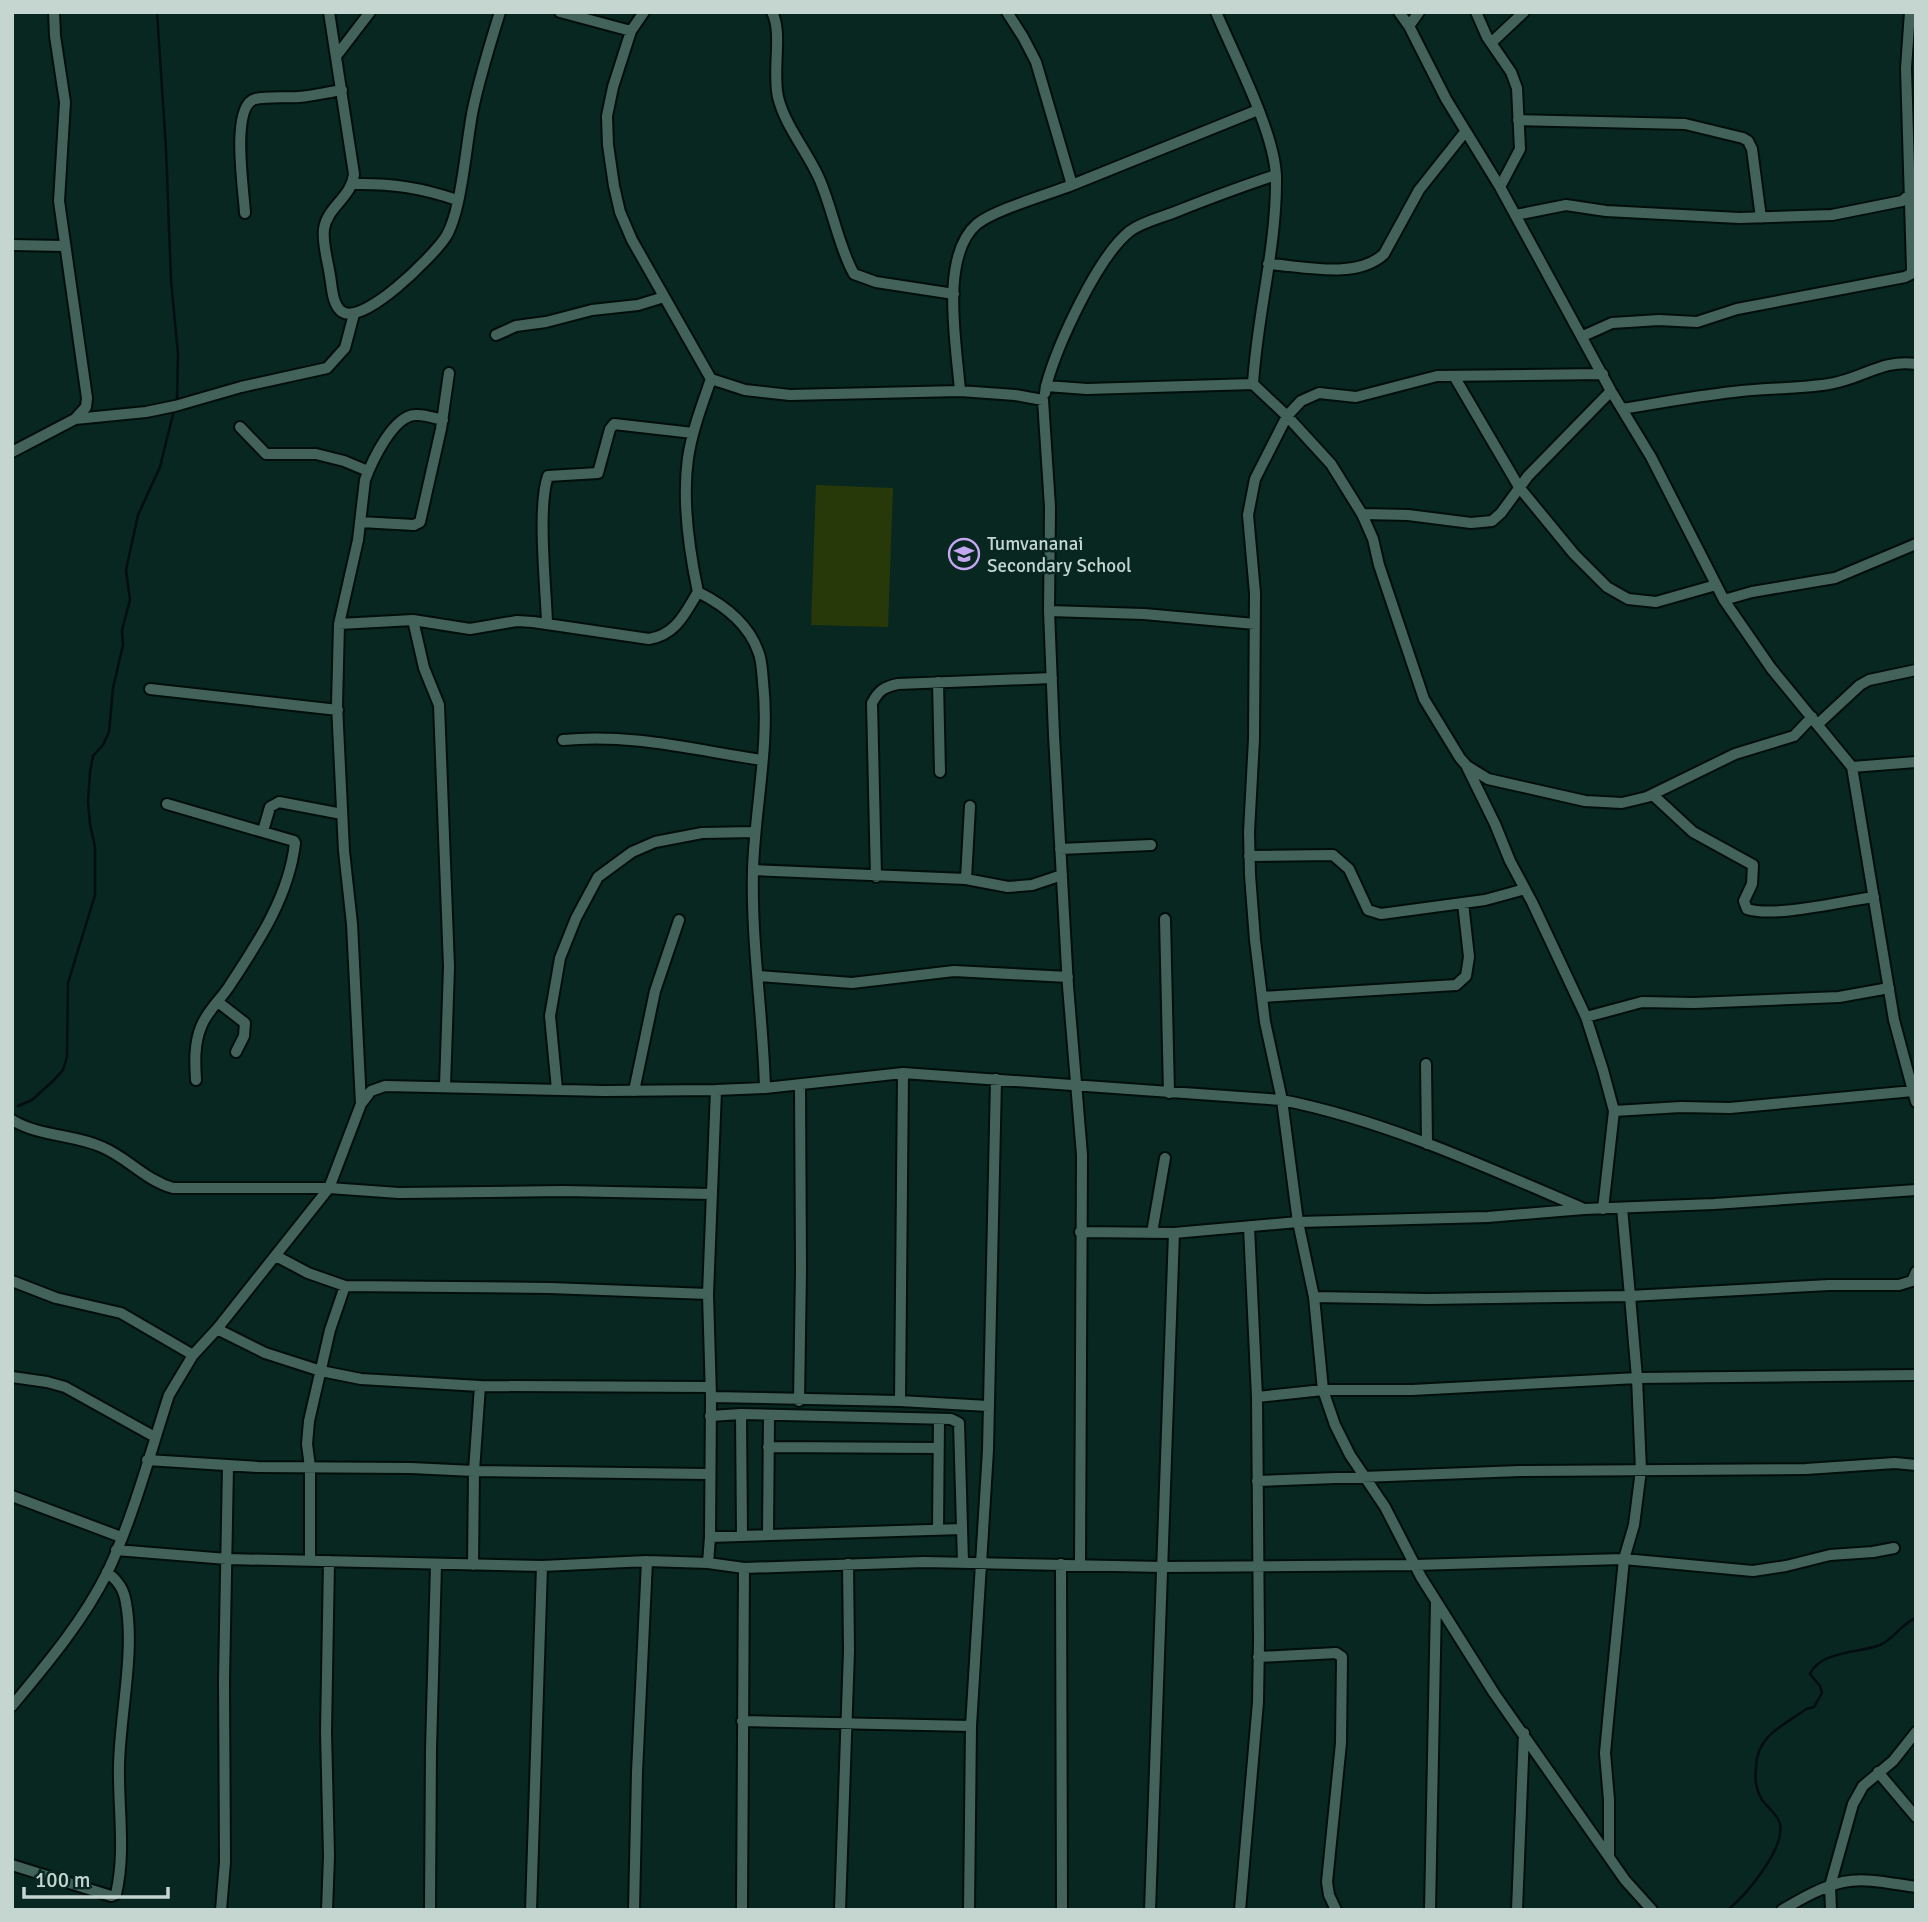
<svg xmlns="http://www.w3.org/2000/svg" width="1928" height="1922" viewBox="0 0 1928 1922" font-family="Signika,sans-serif">
<style>
.green{fill:#273909}
.lines{fill:none;stroke-linecap:round;stroke-linejoin:round}
.stream{stroke:#020d12;stroke-width:2.5}
.minor-casing{stroke:#000e0a;stroke-width:14}
.minor{stroke:#43625a;stroke-width:10}
.labels{text-anchor:middle;stroke-width:5;stroke-linejoin:round;paint-order:stroke}
.poi-label{font-size:19px;fill:#c5d6d1;stroke:#082721;text-anchor:start}
</style>
<rect width="100%" height="100%" fill="#082721"/>
<path class="green" d="M816,485L893,488L888,627L811,625Z"/>
<g class="lines">
<path class="stream" d="M157,12L166,149L171,280L178,354L177,400
M18,1106L32,1100L54,1080L63,1070L67,1057L68,983L95,895V847L90,824L88,802L90,772L93,756L103,745L109,732L113,688L123,645L122,630L130,600L126,570L138,515L160,467L174,410
M1728,1910C1746,1895 1785,1849 1780,1824C1778,1814 1766,1807 1761,1798C1755,1787 1755,1779 1756,1767C1757,1735 1783,1726 1806,1709L1814,1707L1822,1693L1820,1686L1810,1674C1820,1651 1860,1653 1880,1645C1894,1639 1902,1623 1916,1618"/>
<g class="minor-casing">
<path id="minor" d="M329,12L354,174C352,197 327,207 324,229C322,243 328,261 330,276C332,287 332,303 341,311C362,328 433,256 445,238C462,213 466,142 473,109C480,76 490,44 500,12
M560,12L631,31
M644,12L631,31L613,87L607,116L608,145L614,186L620,212L632,240L711,379L745,390L790,395L960,391
M772,12C783,33 772,70 778,97C785,126 807,151 819,178C832,207 839,248 854,274L876,282L954,294
M1007,12L1023,37L1036,62L1072,185C1049,194 994,210 977,224C939,256 957,347 960,391L1015,395L1043,400L1050,507L1049,611L1054,735L1068,986L1082,1155L1080,1565
M1216,12C1234,55 1275,133 1276,177C1277,246 1257,315 1253,384L1287,416L1331,464L1362,514L1373,539L1379,565L1424,699L1460,758L1467,766L1488,779L1585,801L1622,803L1647,797L1735,754L1794,736L1812,717
M1399,12L1409,26L1446,99L1500,187L1611,391L1651,457L1724,600L1771,668L1852,767L1894,1020L1916,1102
M1476,12L1487,37L1511,72L1517,88L1520,149L1500,187
M1409,26L1419,12
M1491,43L1524,12
M337,55L370,12
M1518,120L1685,124L1743,138L1748,141L1752,149L1761,218
M353,184C391,183 422,188 457,200
M1072,185L1258,110
M245,213C244,191 230,106 255,99C269,96 285,98 299,97C314,96 328,92 342,90
M1516,215L1566,205L1606,211L1739,218L1832,215L1902,201L1912,193
M12,245L64,246
M1268,264C1303,266 1356,280 1384,254L1419,190L1465,132
M496,335L516,326L546,322L592,310L638,305L664,297
M1583,336L1612,323L1659,320L1697,322L1737,309L1905,277L1911,274L1912,269L1906,68L1910,12
M1603,374L1437,376L1356,397L1319,393L1301,401L1287,416L1255,479L1248,515L1255,593L1254,739L1249,832L1250,875L1255,940L1265,1022L1282,1100L1298,1222L1314,1297L1323,1390L1335,1425L1350,1455L1385,1507L1421,1577L1494,1693L1625,1880L1652,1910
M1454,376L1519,487L1574,554L1607,587L1628,599L1656,602L1716,585
M711,379C702,405 692,431 688,458C682,501 689,550 698,592C724,605 748,623 758,651C762,660 762,672 763,682C770,744 755,807 753,869C751,942 763,1015 765,1088
M1046,386C1057,346 1097,257 1130,231C1142,222 1160,218 1175,212C1208,199 1242,186 1276,175
M1045,393L1046,386L1087,389L1253,384
M1622,409C1659,403 1696,396 1733,392C1765,388 1797,389 1829,384C1862,379 1882,359 1916,364
M75,419L146,412L175,406L241,387L327,368L345,348L354,314
M240,427L266,454H316L344,461L368,471
M12,452L75,419L86,407L87,398L59,201L65,102L55,36L54,12
M1362,514L1408,515L1471,523L1492,521L1501,513L1528,476L1611,391
M360,522L414,525L420,522L441,429L449,373
M1724,600L1752,592L1835,578L1916,544
M1049,611L1144,614L1255,624
M413,620L470,629L517,621L533,622L649,639C676,635 685,613 698,592
M547,623C546,588 537,506 548,476L598,473L610,429L614,424L693,433
M339,624L413,620L424,668L439,705L449,967L445,1086
M938,682L940,772
M150,689L338,710
M1818,724L1860,685L1869,680L1916,670
M563,740C630,733 695,750 762,760
M1467,767L1495,824L1510,861L1532,902L1586,1017L1603,1070L1614,1111L1603,1209
M1852,767L1916,762
M1653,795L1693,832L1753,865L1752,884L1744,901L1747,909C1775,918 1843,901 1874,897
M167,804L294,841L295,843C289,897 257,944 228,988C219,1001 206,1013 201,1027C194,1044 195,1063 196,1080
M263,831L270,807L279,802L342,814
M1060,849L1151,845
M1249,856L1333,855L1349,869L1368,910L1381,914L1485,900L1525,889
M753,870L966,879L1008,887L1032,885L1062,875
M876,877L872,703C879,690 884,687 898,684L1052,678
M966,879L970,806
M1165,919L1169,1093
M759,976L852,983L954,971L1068,977
M1262,997L1456,985L1466,976L1469,957L1463,903
M218,1002L245,1023L244,1036L236,1052
M1586,1017L1642,1002L1694,1003L1839,997L1889,988
M1426,1064L1427,1144
M557,1089L550,1016L560,958L576,918L598,877L632,852L655,842L702,833L755,832
M634,1091L655,991L679,920
M361,1104L352,924L344,851L337,705L339,624L358,540L365,480C372,461 393,416 415,415C424,414 434,418 443,420
M1614,1111L1681,1107L1730,1108L1913,1091
M12,1120C40,1137 73,1134 102,1147C128,1158 145,1180 173,1188H329L399,1193L563,1191L712,1194
M1622,1208L1630,1296L1829,1285H1899L1912,1281L1916,1272
M1080,1232L1174,1233L1298,1222L1488,1217L1584,1209L1714,1204L1916,1190
M1152,1233L1165,1158
M276,1256L308,1273L345,1286L550,1288L708,1294
M12,1281L56,1298L121,1313L193,1355
M1314,1297L1429,1299L1630,1296L1637,1378L1641,1470L1634,1525L1624,1559L1609,1710L1605,1753L1609,1800V1857
M217,1329L265,1353L321,1371L361,1379L480,1386L710,1387
M12,1377L47,1382L65,1387L155,1437
M711,1397L900,1401L988,1406
M1257,1397L1323,1390H1412L1637,1378L1916,1375
M799,1401L801,1270L800,1085
M900,1401L903,1073
M741,1414L742,1536
M710,1416L741,1414L951,1419L959,1423L963,1562
M768,1447L938,1448
M147,1460L258,1467L411,1468L474,1471L709,1474
M1257,1481L1520,1471L1806,1469L1895,1463L1916,1465
M12,1496L121,1537
M938,1530L939,1419
M768,1535L769,1415
M710,1537L962,1529
M116,1550L227,1559L542,1566L647,1561L708,1563L744,1568L924,1562L1163,1567L1415,1565L1624,1559L1753,1571L1786,1566L1830,1555L1873,1552L1894,1548
M310,1561V1467L307,1444L309,1421L330,1330L345,1286
M708,1563L710,1537L711,1397L708,1294L716,1090
M1061,1564L1062,1910
M473,1565L474,1471L480,1386
M1258,1657L1336,1653L1342,1657L1341,1743L1327,1882L1329,1895L1336,1910
M12,1706C47,1664 84,1620 108,1571C134,1515 150,1453 169,1395L193,1355L217,1329L329,1188L361,1104L371,1091L385,1086L604,1091L716,1090L765,1088L903,1073L1282,1100C1387,1121 1486,1167 1584,1209
M742,1721L971,1726
M1878,1772L1916,1817
M12,1865L111,1896L116,1894C126,1851 118,1809 119,1765C120,1715 135,1652 126,1603C124,1589 118,1581 107,1572
M221,1910L225,1862L224,1681L228,1466
M327,1910L329,1856L326,1732L329,1561
M430,1910L431,1749L436,1565
M531,1910L542,1566
M634,1910L637,1772L647,1561
M742,1910L744,1568
M840,1910L849,1651L848,1564
M969,1910L971,1726L988,1450L996,1079
M1150,1910L1174,1233
M1240,1910L1258,1702L1259,1640L1257,1397L1249,1227
M1430,1910L1436,1602
M1517,1910L1524,1733
M1782,1910C1801,1899 1821,1887 1843,1882C1866,1877 1893,1884 1916,1887
M1831,1910L1830,1886L1853,1804L1863,1786L1893,1761L1916,1732"/>
</g>
<use href="#minor" class="minor"/>
</g>
<defs>
<g id="school-ring" transform="scale(1.575)"><circle r="9.5" fill="#082721" stroke="#c4a7f1" stroke-width="1.5"/><path d="M0-5L7-2L0 1L-7-2ZM-4 1L0 2.5L4 1V4Q0 6-4 4Z" fill="#c4a7f1"/></g>
</defs>
<g fill-rule="evenodd">
<use href="#school-ring" x="964" y="554"/>
</g>
<g class="labels">
<g class="poi-label">
<text x="987" y="550">Tumvananai<tspan x="987" dy="22">Secondary School</tspan></text>
</g>
</g>
<rect width="1928" height="1922" fill="none" stroke="#c5d6d1" stroke-width="28"/>
<path d="M24 1887v10h144v-10" fill="none" stroke="#c5d6d1" stroke-width="3.5"/>
<text x="35" y="1887" font-size="21" fill="#c5d6d1" stroke="#082721" stroke-width="5" paint-order="stroke">100 m</text>
</svg>
